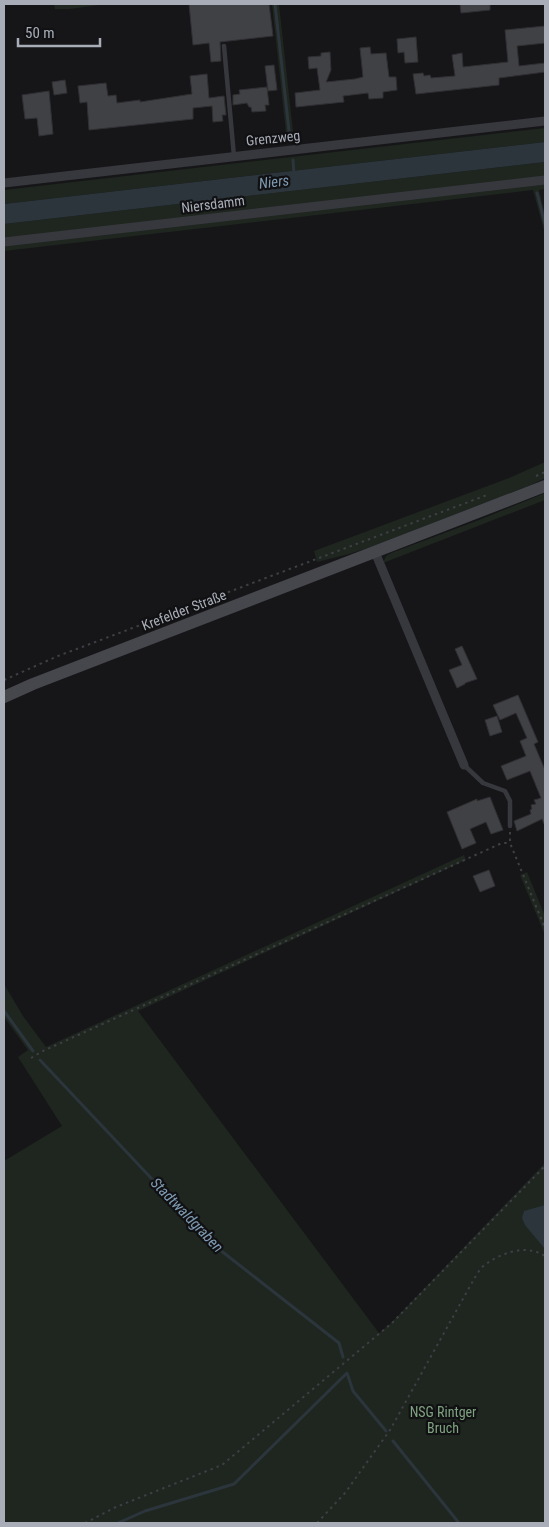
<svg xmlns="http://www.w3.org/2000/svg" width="549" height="1527" viewBox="0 0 549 1527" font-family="'Roboto Condensed',sans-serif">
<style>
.green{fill:#1e261f}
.water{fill:#2c353c}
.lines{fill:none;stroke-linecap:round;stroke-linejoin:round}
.stream{stroke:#2c353c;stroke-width:3}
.building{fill:#404145;stroke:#303034}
.path{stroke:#3d3f44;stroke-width:2;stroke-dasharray:2.5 4;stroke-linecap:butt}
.service{stroke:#37383d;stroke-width:4.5}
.minor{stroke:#37383d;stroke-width:9}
.secondary{stroke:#45474d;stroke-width:12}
.labels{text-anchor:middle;stroke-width:4.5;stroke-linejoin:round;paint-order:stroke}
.street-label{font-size:14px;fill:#a8adb8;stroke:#111113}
.park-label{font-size:14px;fill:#7fa381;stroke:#111113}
.water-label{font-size:15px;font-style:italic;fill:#7f9bb3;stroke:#111113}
</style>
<rect width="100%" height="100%" fill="#161618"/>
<path class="green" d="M54,4H99V5L70,9H55Z
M272,4H279L294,141L287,142Z
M545,128V142L4,204V190Z
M545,162V189L539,190L545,215V234L533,190L4,251V224Z
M545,462V478L531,485L374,546L349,554L317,562L314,551L509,478Z
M545,493V500L383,563L386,556L391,553L479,520Z
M464,855L466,860L138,1011L379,1333L391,1323L545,1163V1523H4V1161L62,1126L18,1057L28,1050L4,1017V984L23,1016L46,1047Z
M527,872L545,916V935L520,875Z"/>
<path class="water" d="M545,142V162L4,224V204Z
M545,1205V1249L525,1225L522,1218L524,1211Z"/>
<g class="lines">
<path class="stream" d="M275,4L290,140
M293,160L294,174
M537,193L545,224
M4,1011L33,1051
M40,1060L215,1246L339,1343L343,1357
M393,1441L459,1523
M118,1523L145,1511L234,1484L347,1373L353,1391L386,1431"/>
</g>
<path class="building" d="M189,4H269L273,36L220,42L221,61L211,62L209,43L193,45Z
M460,4H490V10L461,13Z
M545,26V43L517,46L519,66L545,63V72L499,78V85L416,94L413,74L423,73L424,76L430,75L431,78L455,76L452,55L462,53L463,67L508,62L505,30Z
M416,37L418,62L405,63L404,52L398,53L397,39Z
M370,47L371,54L386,53L389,77H396L397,90L383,92V98L369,99L368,93L343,96L344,102L296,107L295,93L320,90L317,68L309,69L308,57L321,56V53L330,52L331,70L326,82L355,79L363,77L360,48Z
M274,65L277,90L268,91L265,66Z
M207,74L209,98L224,96L226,115H222L223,121L213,122L212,106L193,108V119L89,130L87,102L80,103L78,86L106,83L108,96L116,95L117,103L140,100V102L192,94L190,76Z
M65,80L67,93L54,95L52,82Z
M267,87L269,105H265L266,111L252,112L251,107H249L247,103L233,105V95L240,94L239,90Z
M49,91L53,134L39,136L37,118L25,119L22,95Z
M462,646L477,679L465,683V684L457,688L449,670L462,665L455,649Z
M518,695L538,742L534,744L545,770V826L542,819L517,831L514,821L531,814L530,810L532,809L531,805L536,804L534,800L541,798L530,771L507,780L501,766L526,756L520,741L527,738L516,713L500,720L493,705Z
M497,716L502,732L490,736L485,720Z
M490,797L503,830L491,834L486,822L470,829L476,843L462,849L447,812L477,799V801Z
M489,870L495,886L480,892L473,876Z"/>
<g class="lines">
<path class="path" d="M536,476L545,472
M4,680L58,656L487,495
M510,832V843L545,928
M31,1058L43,1051L502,843H510
M85,1523L116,1507L222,1465L392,1323L545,1166
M317,1523L345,1493L390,1430L474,1279C477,1274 481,1267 486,1264C503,1252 527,1244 545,1256"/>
<path class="service" d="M224,46L234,156
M464,765L483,783L505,791L510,801V826"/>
<path class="minor" d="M4,183L545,121
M4,242L545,180
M375,552L464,765"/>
<path class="secondary" d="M4,697L33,684L545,486"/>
</g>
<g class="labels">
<g class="street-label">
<text transform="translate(273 138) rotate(-6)" y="5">Grenzweg</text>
<text transform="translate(213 204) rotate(-7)" y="5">Niersdamm</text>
<text transform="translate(184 610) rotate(-21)" y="5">Krefelder Straße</text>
</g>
<g class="park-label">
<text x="443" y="1417">NSG Rintger<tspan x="443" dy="16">Bruch</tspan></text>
</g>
<g class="water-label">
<text transform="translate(274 182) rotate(-7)" y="5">Niers</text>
<text transform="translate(187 1215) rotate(46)" y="5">Stadtwaldgraben</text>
</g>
</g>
<rect width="549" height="1527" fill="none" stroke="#a8adb8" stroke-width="10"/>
<path d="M18 38v8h82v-8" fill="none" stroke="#a8adb8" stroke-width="2.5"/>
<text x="25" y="38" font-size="15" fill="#a8adb8" stroke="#111113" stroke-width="4" paint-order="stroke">50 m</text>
</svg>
